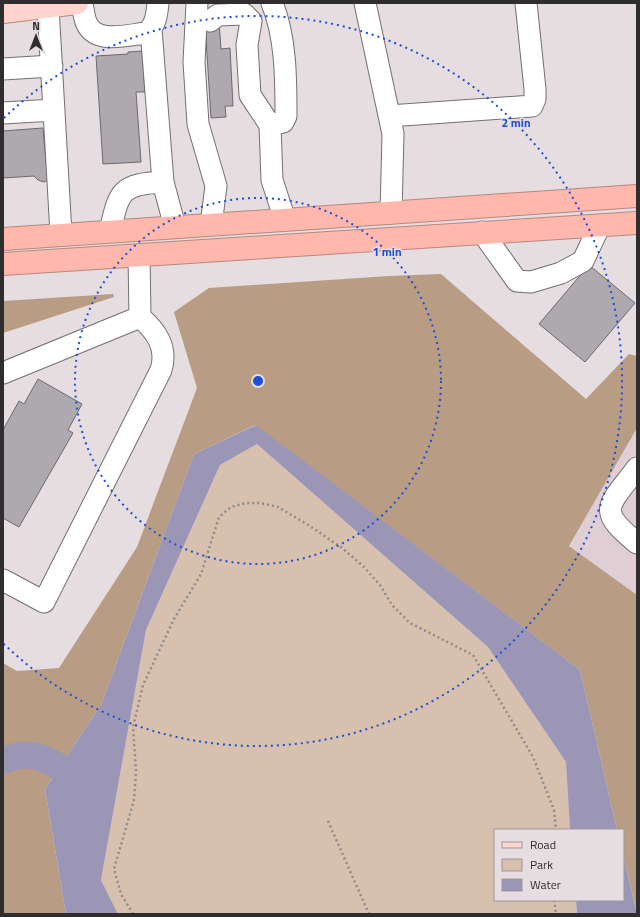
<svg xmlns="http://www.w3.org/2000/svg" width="640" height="917" viewBox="0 0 640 917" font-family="'Titillium Web',sans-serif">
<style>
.built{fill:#dfced3}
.green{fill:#d7c1ae}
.forest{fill:#b89d84}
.water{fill:#9b96b6}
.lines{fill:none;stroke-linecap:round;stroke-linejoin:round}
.river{stroke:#9b96b6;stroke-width:27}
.building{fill:#aea9af;stroke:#6d686d}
.minor-casing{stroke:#756e70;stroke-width:23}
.major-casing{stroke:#b7877f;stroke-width:24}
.highway-casing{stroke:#b7877f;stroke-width:24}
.path{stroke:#8f898b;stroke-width:2.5;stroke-dasharray:2 3;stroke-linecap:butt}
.minor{stroke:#fff;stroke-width:21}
.major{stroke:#ffd4cd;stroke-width:22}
.highway{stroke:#ffb8ab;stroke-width:22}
.ring{fill:none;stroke:#1d4ed8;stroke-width:2;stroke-dasharray:2 4}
.centre{fill:#1d4ed8;stroke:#e6dde0;stroke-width:2}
.ring-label{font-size:12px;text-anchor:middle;font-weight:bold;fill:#1d4ed8;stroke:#e6dde0;stroke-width:3;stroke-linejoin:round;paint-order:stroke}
</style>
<rect width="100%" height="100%" fill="#e6dde0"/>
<path class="built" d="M637,428V595L569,546Z"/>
<path class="green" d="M257,444L488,647L566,762L570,830H495V900H576L577,914H118L101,880L146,630L220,465Z"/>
<path class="forest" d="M441,274L586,399L629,354L637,356V428L569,546L637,595V913L623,854V830H617L580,670L255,425L194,454L101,705L45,789L66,914H3V663L17,671L59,668L137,547L197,388L174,312L209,288L389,276Z
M113,294L114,297L3,333V301Z"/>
<path class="water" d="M256,425L580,670L617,830H570L566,762L488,647L257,444L220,465L146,630L101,880L118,914H66L45,789L101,705L194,454Z
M623,854L637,914H577L576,900H623Z"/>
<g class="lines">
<path class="river" d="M3,760C10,759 18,755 24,755C49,755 73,774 82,796"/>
</g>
<path class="building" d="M219,21L221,49L230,48L233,106H225L226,117L211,118L205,22Z
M142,51L145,92H136L141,162L103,164L96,56L128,54V52Z
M43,128L46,163L51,167L50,179L44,182L38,180L34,176L3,178V131Z
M589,265L635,303L585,362L539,324Z
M38,379L82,404L68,430L73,433L19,527L3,518V430L19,401L24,404Z"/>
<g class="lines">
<g class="minor-casing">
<path id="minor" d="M82,3C83,9 84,16 86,22C95,45 127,35 146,33C156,26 157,14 158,3
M197,3L194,62L198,124L216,186L211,225
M365,3L393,134L391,213
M48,7L61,234
M210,21L218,15L244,14L251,21L247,45L250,95L270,125L272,180L285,220
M151,29L163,182L175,227
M3,69L52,66
M3,113L54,110
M389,116L532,106L535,99V89L526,3
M270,125L283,122L286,116C286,79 286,37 272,3
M110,231C119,192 120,184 163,182
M482,232L517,281L531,282L561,273L583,261L600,225
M3,373L140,317L139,255
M637,468C609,506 595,509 637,543
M3,580L44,602L161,370C168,347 156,331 140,317"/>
</g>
<g class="major-casing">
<path id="major" d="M3,12L77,3"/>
</g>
<g class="highway-casing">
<path id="highway" d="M3,239L637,196
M3,264L637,223"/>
</g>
<path class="path" d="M328,821L369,914
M554,900L556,914
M133,914L121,894L114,869L134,800L136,771L133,727L143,685L174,619L201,574L219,517L231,507L246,503H260L278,507L310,526L342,548L363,566L380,585L392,605L410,623L473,655L533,757L554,810L556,830"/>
<use href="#minor" class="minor"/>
<use href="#major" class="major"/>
<use href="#highway" class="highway"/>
</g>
<g class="ring">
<circle cx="258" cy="381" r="183"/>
<path d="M4 118A365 365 0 1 1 4 644"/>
</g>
<circle cx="258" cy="381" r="6" class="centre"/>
<g class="ring-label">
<text x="516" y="127">2 min</text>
<text x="387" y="256">1 min</text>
</g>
<rect width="640" height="917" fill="none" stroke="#302d2e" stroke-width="8"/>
<rect x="494" y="829" width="130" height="72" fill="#e6dde0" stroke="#9d9799"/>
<rect x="502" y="842" width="20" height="6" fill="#ffd4cd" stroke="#9d9799"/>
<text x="530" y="849" font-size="12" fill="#302d2e">Road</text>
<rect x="502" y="859" width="20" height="12" fill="#d7c1ae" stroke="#9d9799"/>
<text x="530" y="869" font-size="12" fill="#302d2e">Park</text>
<rect x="502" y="879" width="20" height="12" fill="#9b96b6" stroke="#9d9799"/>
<text x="530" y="889" font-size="12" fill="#302d2e">Water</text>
<g transform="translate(36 36)" stroke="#e6dde0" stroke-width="3" paint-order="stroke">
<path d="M0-3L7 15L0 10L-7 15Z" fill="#302d2e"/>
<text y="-6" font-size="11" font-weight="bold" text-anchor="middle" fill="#302d2e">N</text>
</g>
</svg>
